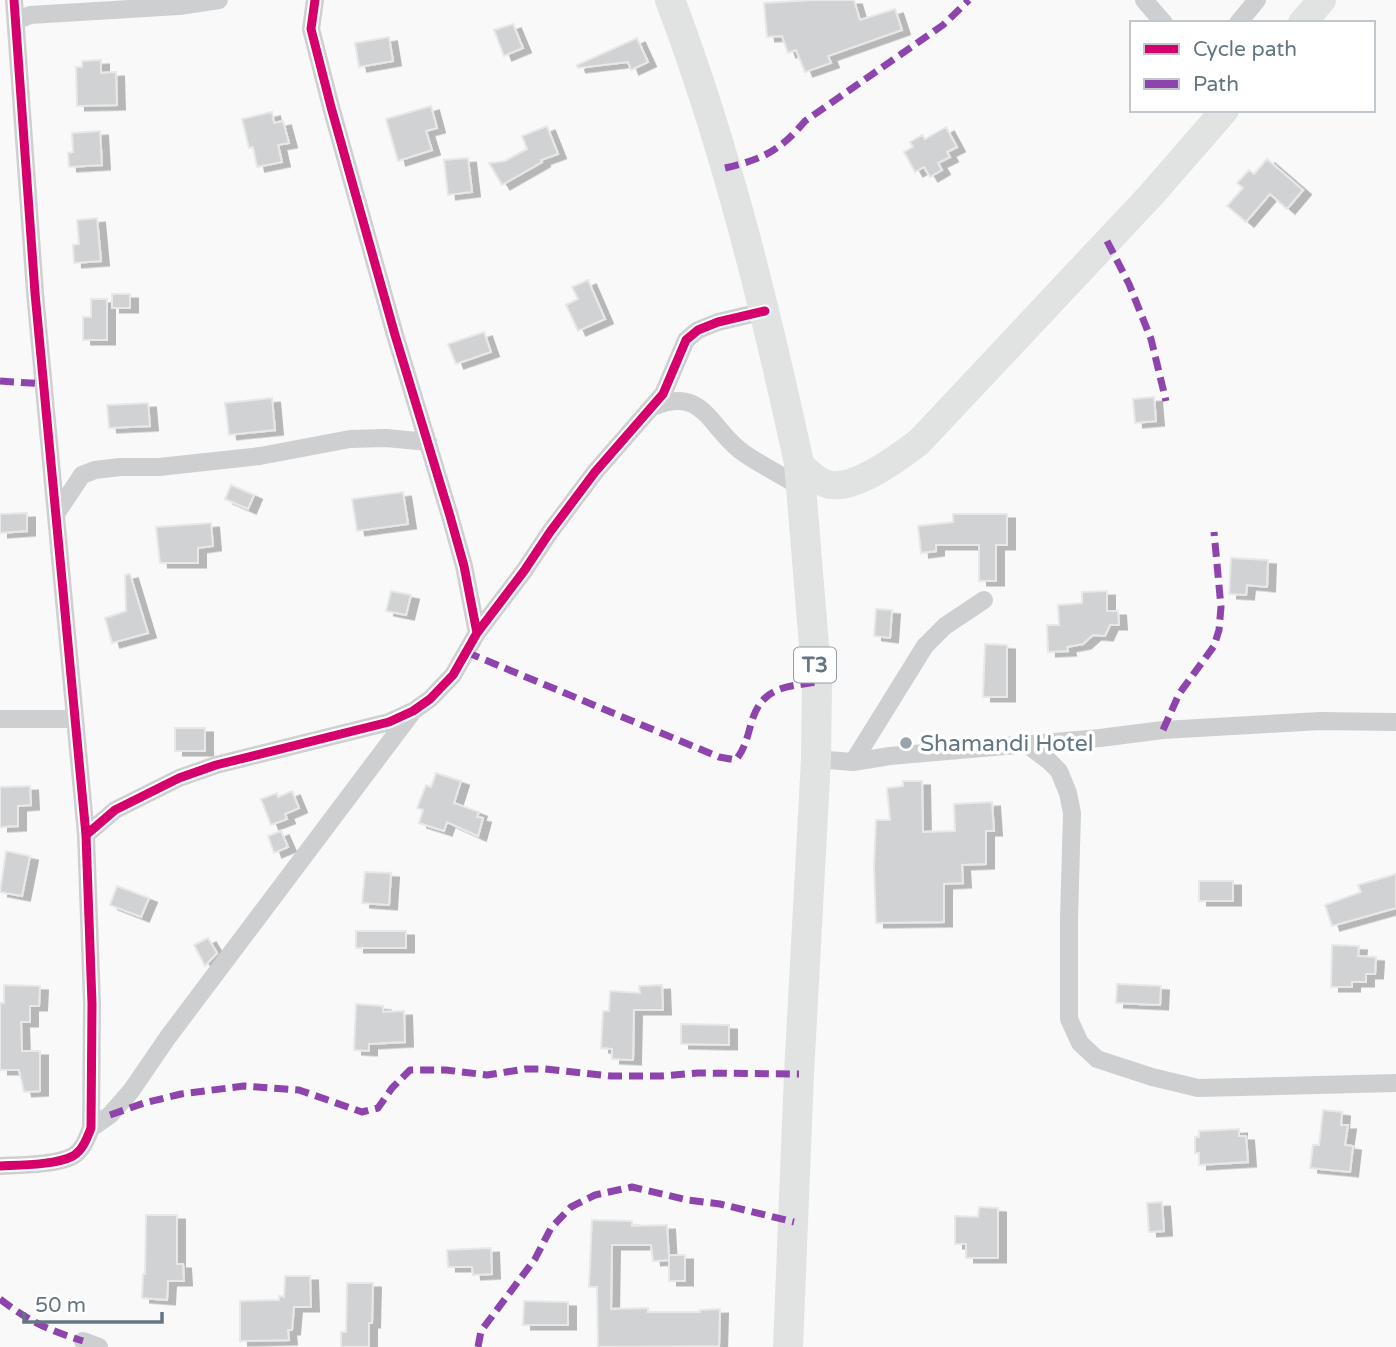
<svg xmlns="http://www.w3.org/2000/svg" width="1396" height="1347" viewBox="0 0 1396 1347" font-family="'Varela Round',sans-serif">
<style>
.building{fill:#d0d2d3;stroke:#e8e8e8;stroke-width:2;filter:url(#shadow)}
.lines{fill:none;stroke-linecap:round;stroke-linejoin:round}
.minor{stroke:#cecfd0;stroke-width:18}
.primary{stroke:#e1e2e2;stroke-width:28}
.trunk{stroke:#e1e2e2;stroke-width:30}
.quiet{stroke:#8e44ad;stroke-width:7;stroke-dasharray:14 7;stroke-linecap:butt}
.cycleway-casing{stroke:#fff;stroke-width:13}
.cycleway{stroke:#d6006c;stroke-width:9}
.poi-dot{fill:#99a4ac;stroke:#fff;stroke-width:2.5}
.labels{text-anchor:middle;stroke-width:7;stroke-linejoin:round;paint-order:stroke}
.shield{fill:#fff;stroke:#939fa8;stroke-width:2}
.shield-label{font-size:21px;font-weight:bold;fill:#657683}
.poi-label{font-size:23px;fill:#657683;stroke:#fff;text-anchor:start}
</style>
<defs>
<filter id="shadow"><feDropShadow dx="8" dy="4.5" stdDeviation="0" flood-color="#0004"/></filter>
</defs>
<rect width="100%" height="100%" fill="#f9f9f9"/>
<path class="building" d="M814,0H854L860,20L895,9L902,30L828,56L831,63L805,72L796,50L788,53L782,36L767,37L764,3Z
M513,24L523,48L504,56L494,30Z
M389,37L393,61L359,67L355,43Z
M637,38L648,62L631,70L628,62L578,68L577,65Z
M101,60V73L116,72L117,105L77,106L76,67H82V61Z
M431,106L437,128L426,131L432,150L398,161L386,119Z
M272,112L274,123L283,121L289,143L278,145L282,162L257,167L253,147L249,148L242,119Z
M547,126L558,154L541,160L542,162L502,185L489,163L505,161L527,149L522,136Z
M946,127L957,147L947,152L950,157L938,163L942,170L930,177L924,167L915,172L904,152L913,147L910,142L922,135L925,139Z
M100,131L102,165L69,167L68,153L73,152L72,133Z
M468,158L472,192L448,195L444,160Z
M1267,159L1303,190L1287,209L1270,194L1246,222L1227,206L1243,188L1237,183L1249,170L1254,174Z
M97,218L101,261L74,263L73,245L79,244L77,220Z
M588,280L605,319L578,331L566,305L578,299L572,287Z
M112,294H130V308H112Z
M91,299H107V340H83V317H91Z
M484,332L491,352L456,364L448,344Z
M1154,397L1156,421L1135,423L1133,399Z
M272,398L275,430L229,435L225,403Z
M148,403L150,426L109,428L107,405Z
M231,485L254,495L248,509L225,499Z
M403,492L408,524L357,531L352,499Z
M27,513V531L0,533V514Z
M953,514H1007V545H996V581H979V545H936V551L921,553L918,526L953,522Z
M211,523L213,546L198,548V563H160L156,527Z
M1231,558L1268,560L1267,587L1247,585L1246,595L1229,594Z
M130,574L148,633L112,643L105,618L126,611L125,575Z
M391,591L411,595L406,615L386,611Z
M1107,591V611H1118L1119,625H1110L1105,636L1093,635L1083,644L1067,647L1068,651L1048,652L1047,625H1059L1058,605L1082,603V592Z
M876,609L892,610L890,638L874,636Z
M985,644L1007,645V697H983Z
M175,728H205V751H175Z
M436,773L461,781L454,803L479,812L477,817L483,818L478,836L447,822L444,831L419,823L423,810L417,808L426,785L431,787Z
M903,781H922L923,832L955,831L954,804L992,802L994,831H986V864L962,865L963,883L944,884V922L876,923L874,867L876,820H890L887,788L903,786Z
M30,786L31,805L18,806V826L0,827V787Z
M292,791L299,808L285,814L287,819L271,825L261,799L277,793L278,797Z
M281,831L288,847L274,853L268,836Z
M6,851L30,856L22,896L0,892Z
M365,872L391,873L389,905L362,903Z
M1396,874V908L1332,926L1325,905L1361,892L1358,885Z
M1199,881H1233V901H1199Z
M117,886L149,898L141,917L110,905Z
M356,931H406V948H356Z
M208,938L217,953L205,966L194,945Z
M1332,945L1359,946L1358,956L1376,957L1375,974H1366V982H1352V987H1331Z
M1117,984L1161,986L1160,1005L1116,1003Z
M4,985L40,986L39,1006H30V1022H21L22,1051H40V1091L24,1092L19,1070H0V1003H4Z
M662,985L663,1010H634L633,1060L612,1059V1049L601,1048L603,1011H609L610,991L640,993L639,986Z
M356,1004L383,1006V1012L404,1011L405,1042L369,1044V1051L354,1050Z
M681,1024L729,1025V1045L681,1044Z
M1323,1110L1342,1112L1341,1125H1348L1345,1145L1353,1146L1350,1172L1310,1168L1313,1145H1319Z
M1239,1129V1136H1246L1248,1162L1199,1165V1153H1195V1137H1199V1131Z
M1162,1202L1164,1231L1149,1232L1147,1203Z
M979,1207L998,1208V1258H966V1244H955V1216L978,1217Z
M146,1215H177V1264H183L184,1281H168L167,1300L142,1298L143,1274H145Z
M592,1220L632,1221V1226L667,1225L669,1260L653,1261L651,1245H612L611,1309L648,1308V1312H700V1310L720,1309L719,1346L598,1347L597,1287H589Z
M491,1248L492,1274L473,1275L472,1267H448L447,1250Z
M669,1255H685V1281H669Z
M285,1276H310L311,1307H294L292,1330H288L289,1340L240,1341V1301L279,1300V1296L284,1297Z
M347,1283H373L372,1323H369V1347H341V1332H346Z
M524,1301L568,1302V1325H523Z"/>
<g class="lines">
<path class="minor" d="M315,0L311,29L331,107L395,335L450,516L464,566L477,633
M1144,0L1164,23
M16,21L30,15L179,6L219,0
M1238,23L1257,0
M653,407C705,384 710,431 745,454C763,466 782,476 801,487
M56,514L82,475L95,470L120,467H159L260,456L350,439L386,438L428,442
M0,719H75
M1025,743L1049,761L1059,771L1068,793L1072,813L1069,919V1019L1080,1043L1097,1059L1152,1077L1198,1088L1396,1083
M816,759L853,762L890,756L1100,738L1163,730L1320,721L1396,722
M853,762L925,646L945,626L984,600
M86,835L115,810L179,778L216,765L389,722L413,711L430,699L453,675L477,633L524,571L550,532L595,472L663,394L686,340L698,330L718,322L765,311
M91,1128L110,1115L131,1091L168,1037L411,714
M0,1166C20,1165 56,1165 73,1156C83,1150 87,1138 91,1128L92,1004L86,835L35,293L14,0
M83,1341L99,1347"/>
<path class="primary" d="M1302,23L1322,0
M799,463C808,472 817,482 830,485C857,489 898,458 919,442L1151,195L1225,110"/>
<path class="trunk" d="M670,0C727,150 765,307 799,463L801,487L817,682L816,759L799,1074L788,1347"/>
<path class="quiet" d="M725,168C763,159 780,151 805,121L943,25L969,0
M1107,241L1129,284L1151,339L1166,401
M0,381L45,384
M466,652L719,757L736,760C745,748 747,738 751,724C761,687 784,687 817,682
M1163,730L1179,694L1214,646L1219,630L1221,607L1214,532
M110,1115L144,1103L181,1094L244,1086L299,1090L362,1112L378,1108L392,1088L410,1070H446L487,1075L525,1069H545L611,1076H661L698,1073L799,1074
M0,1299C30,1322 48,1330 83,1341
M478,1347L481,1331L535,1259L551,1228L571,1207L595,1195L632,1187L688,1200L720,1204L794,1222"/>
<g class="cycleway-casing">
<path id="cycleway" d="M315,0L311,29L331,107L395,335L450,516L464,566L477,633
M86,835L115,810L179,778L216,765L389,722L413,711L430,699L453,675L477,633L524,571L550,532L595,472L663,394L686,340L698,330L718,322L765,311
M0,1166C20,1165 56,1165 73,1156C83,1150 87,1138 91,1128L92,1004L86,835L35,293L14,0"/>
</g>
<use href="#cycleway" class="cycleway"/>
</g>
<circle class="poi-dot" cx="906" cy="743" r="7"/>
<g class="labels">
<rect class="shield" x="794" y="647.5" width="42" height="35" rx="5"/>
<g class="shield-label">
<text x="815" y="672">T3</text>
</g>
<g class="poi-label">
<text x="920" y="751">Shamandi Hotel</text>
</g>
</g>
<rect x="1130" y="21" width="245" height="91" fill="#ffffff" stroke="#c1c8cd" stroke-width="2"/>
<rect x="1144" y="44" width="35" height="10" fill="#d6006c" stroke="#c1c8cd" stroke-width="2"/>
<text x="1193" y="56" font-size="21" fill="#657683">Cycle path</text>
<rect x="1144" y="79" width="35" height="10" fill="#8e44ad" stroke="#c1c8cd" stroke-width="2"/>
<text x="1193" y="91" font-size="21" fill="#657683">Path</text>
<path d="M24 1312v10h138v-10" fill="none" stroke="#657683" stroke-width="3.5"/>
<text x="35" y="1312" font-size="21" fill="#657683" stroke="#ffffff" stroke-width="5" paint-order="stroke">50 m</text>
</svg>
